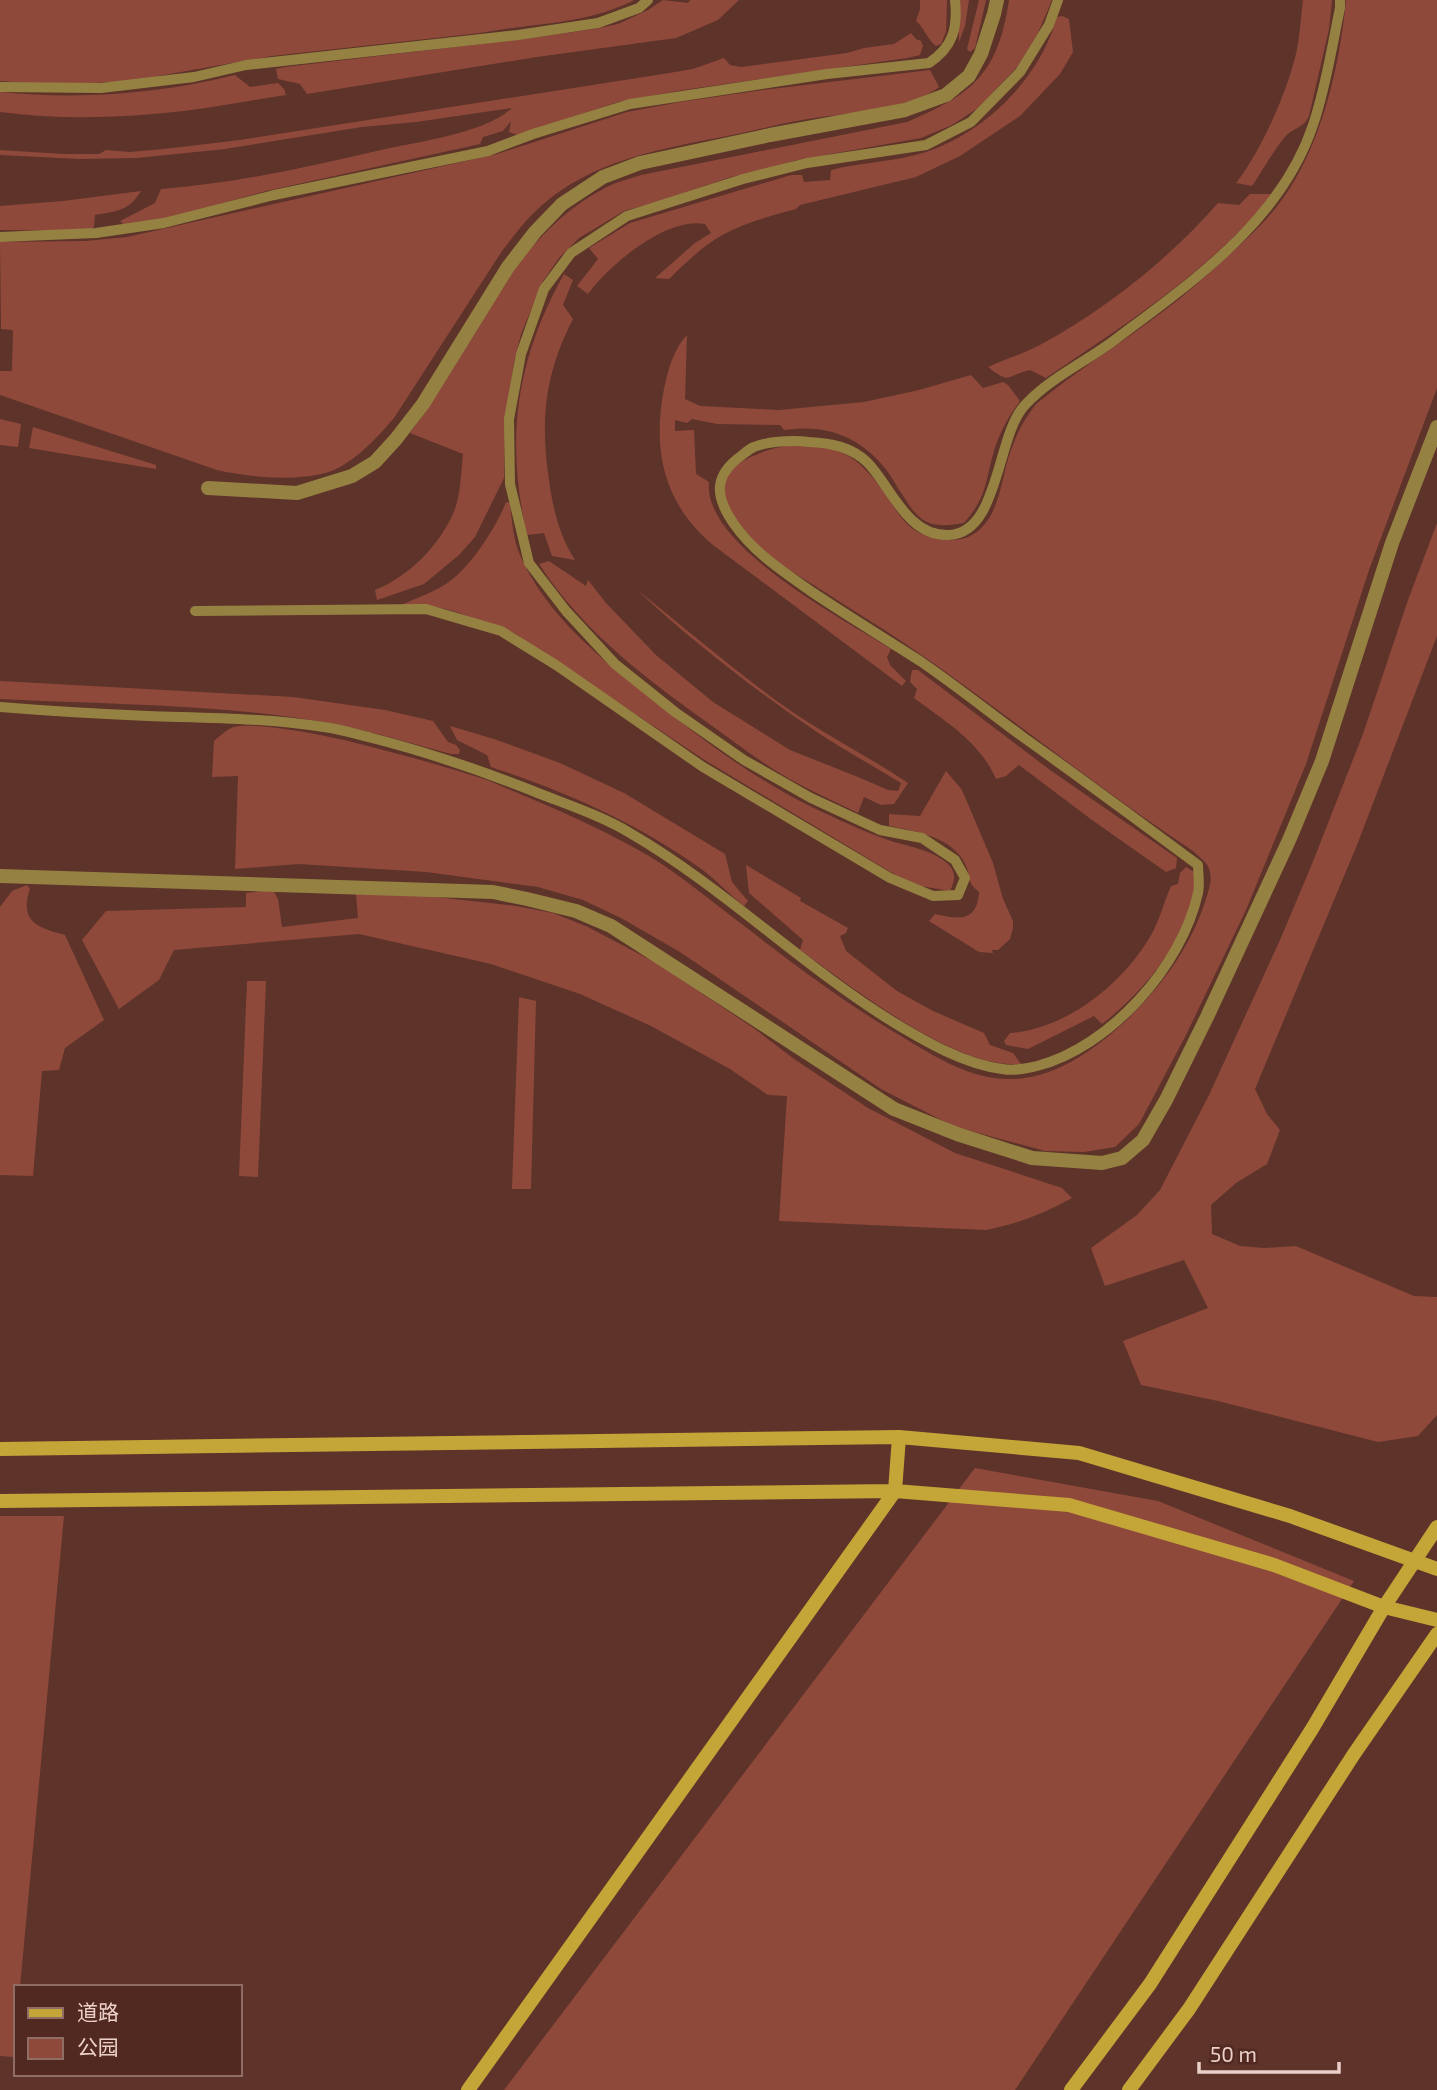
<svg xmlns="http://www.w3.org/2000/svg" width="1437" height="2090" viewBox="0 0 1437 2090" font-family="'Exo 2','Noto Sans SC',sans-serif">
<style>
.green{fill:#8f493b}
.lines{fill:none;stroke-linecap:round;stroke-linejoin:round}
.lane{stroke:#958243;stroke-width:10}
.street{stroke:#958243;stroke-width:14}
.secondary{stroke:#c4a638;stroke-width:14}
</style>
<rect width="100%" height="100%" fill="#5e332a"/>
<path class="green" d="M0,0H634C587,25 531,23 480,33L272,56L130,81L55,85L0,81Z
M663,0L688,3L690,0H739L718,20L676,38L537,57L307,94L300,84L278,79L276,69L285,67L515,40L595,29L618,24L648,10Z
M920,0H947L946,32L941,44L936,46C927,39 925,29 916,21L920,9Z
M958,0H969L965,26L959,42Z
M979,0H986L975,48L970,52L967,49Z
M1009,0H1052L1038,33L1018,66L978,108L952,125L921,138L797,160L759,171L731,177L656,202L624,211L579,238L559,258L543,281L521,334L514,362L509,396L505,429L504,478L475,537L459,555L424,584L377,600L375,590C410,576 441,544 455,509C461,491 461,472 463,454L410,433L429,407L515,269C539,236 568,207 605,188C616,182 629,179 641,175L907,122C973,94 998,74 1009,0Z
M1303,0H1332L1329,29L1309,116C1304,128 1292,128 1284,138C1272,153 1263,170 1252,186L1236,183C1261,151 1289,89 1297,49C1300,33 1301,16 1303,0Z
M1346,0H1437V388L1369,570L1306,764L1246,910L1185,1037L1139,1124L1115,1147L1084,1152L1045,1151L953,1126L881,1089L680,952L621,918L583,900L538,887L426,872L299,864L235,869L238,776L212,777L214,741C220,736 227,729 234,727C255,721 333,737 356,743C400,754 444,766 487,780C502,786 517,793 532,799C572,816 611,834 649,856C682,876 712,902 743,925C792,963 841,1000 894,1032C928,1052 965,1078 1006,1079C1054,1081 1097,1048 1130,1017C1164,983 1191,946 1206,899C1209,889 1213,879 1209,869C1207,862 1199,857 1193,851C1096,787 1006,713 910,647C878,625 844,605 812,584C797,575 781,565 768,554C753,541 720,507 724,485C727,469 744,459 758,454C784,442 826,442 850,457C860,463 870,474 877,483C888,496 896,513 908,525C921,538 951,544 968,537C1001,522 1000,479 1011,450C1017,433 1025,418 1036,404C1076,371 1120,344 1161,313C1184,296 1205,277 1226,258C1246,240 1266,222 1281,201C1321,148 1340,65 1346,0Z
M1062,16L1069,19L1073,52L1060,74L1020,116L960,156L916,177L800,205L796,209C772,215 746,223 724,234C704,245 685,263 669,279L655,278L695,243L711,233L705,224C667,216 609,265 588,294L577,286L598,259L589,248L630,223L791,175H802L804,182L830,180L831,170C862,162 895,162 926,152C986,132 1040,78 1057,17Z
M911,33L916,39L921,41L923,46L920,55L907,58L683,90L618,102L517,135L509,132L511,121L503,131L483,137L480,144L266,191L170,218L125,226L120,221L155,203L161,189C236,183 309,167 381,150C417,142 486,133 512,108L416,122L362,127L225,149L137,158L79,159L0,155V150L63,154H99L106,150L130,152L164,149L240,140L663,74L693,69L724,58L730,65L741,67L847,53L864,48L894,44Z
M930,70L939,87C915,107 853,113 821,117C789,121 758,130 727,136C661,149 592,160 540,207C525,220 514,236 502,251L394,418C377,438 349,469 321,474C290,481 248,477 217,470L0,395V371H12L13,330L1,329L0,242L85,241L127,237L497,154L627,112L680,102L763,90Z
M235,75L250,87L278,83L284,89L286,95C252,100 218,107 184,111C124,118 60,120 0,112V92C79,100 158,94 235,75Z
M141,191C129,211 117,211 95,215L94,227L88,231L0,230V206L63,201Z
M1250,194H1273C1211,270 1127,323 1046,378L1030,370C1005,376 1011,385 988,367C1004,360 1022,354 1038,346C1105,310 1168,260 1218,203L1239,205Z
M564,274L573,280L563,305L573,319C545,373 540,420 549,480C553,509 559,535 575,560L552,556L544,533L527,535C505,439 516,360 564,274Z
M687,335L685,399L700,406L779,410L864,402L919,390L971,375L983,388L1003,382L1008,385L1020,401C1009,416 999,433 994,451C985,482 987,497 964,523C952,525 938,527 927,522C915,516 909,505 902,494C896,486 891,475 884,467C858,435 824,424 784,430L780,425L717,424L692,419L687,423L675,420V431L694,430L696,474L709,482C702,545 843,619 891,649L887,657L890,665L906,681L902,686L713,545C664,504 652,451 664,389C668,370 673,350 687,335Z
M0,419L21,424L18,447L0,445Z
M33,427L156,465V469L29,448Z
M506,502L510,503C512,520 513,539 520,555C546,615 602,660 652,699C703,741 759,782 820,811C842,821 865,832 888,840C909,847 930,849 947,863C957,872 955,880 950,891L921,886L899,877L703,759L514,633L456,612L442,608L401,605C417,598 435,592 450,581C471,566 497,526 506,502Z
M1437,523V636L1357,845L1255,1089L1267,1114L1280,1130L1267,1164L1236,1183L1211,1205L1212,1234L1240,1246L1264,1248L1296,1246L1414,1296L1437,1297V1415L1418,1436L1378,1442L1218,1401L1141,1385L1123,1341L1208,1308L1184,1260L1105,1286L1091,1248L1137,1215L1160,1190L1209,1095L1280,940L1312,864L1363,734L1408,600Z
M549,561L586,586L588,580L606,603L656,655L713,702L790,750L858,777L888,790L898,791L901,783C872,765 842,749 814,730C752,688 692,641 637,590C689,631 739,675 794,713C831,738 871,758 908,783L894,804L881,805L864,797L858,813C832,800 806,789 781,774C758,760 737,744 715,728C650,682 583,632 539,564Z
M912,670H918L1050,770L1177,858L1176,868L1166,872L1092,820L1019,765L1006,776L996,779C980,742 945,721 914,698L917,689L910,682Z
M0,681L293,697L385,710L433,721L448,742L456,745L460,750L459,754H451C402,741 355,726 305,719C204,704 101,704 0,699Z
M450,726L494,739L560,763L624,793L725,854L732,882L748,901L744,906C730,895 718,882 704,871C640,824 565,791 491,767L487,755L457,740Z
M946,771L962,790L993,863L1003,899L1013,921V928L1010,939L998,950H992L993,953L979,952L929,921L935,914C958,919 977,923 979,892C965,880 972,879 965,864C953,837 915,831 889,826V814L920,816Z
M746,865L801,898L800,901L848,928L846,933L840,936L846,951L897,991L933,1011L984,1033L990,1045L1013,1053L1021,1064C955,1070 853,987 800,950L803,940L749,893Z
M1186,867L1194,872C1199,928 1144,992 1102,1024L1094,1016L1028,1049L1006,1045L1004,1041L1010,1033C1067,1029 1122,984 1150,937C1159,922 1164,902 1171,886L1178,884L1180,873Z
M27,885L30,889C19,921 37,928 65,935L104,1020L65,1048L59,1070L42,1071L33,1176L0,1175V907L12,891Z
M273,890L278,899L282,927L358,918L356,894L427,896L516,906L553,913L588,927L658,964L755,1029L794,1059L868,1108L955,1153L1062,1188L1072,1198C1045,1213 1017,1224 986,1230L779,1221L787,1096L768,1095L730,1069L651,1026L580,994L491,964L359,934L174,950L159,980L119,1009L82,940L106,911L246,907V893Z
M247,981H266L258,1177L239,1176Z
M519,997L536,1001L531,1189H512Z
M975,1468L1158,1501L1354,1581L1015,2090H504Z
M0,1516H64L20,1987H16L14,2057L0,2056Z"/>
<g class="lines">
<path class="lane" d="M0,87L101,88L194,77L246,65L518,35L598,23L639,8L648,0
M0,237L96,233L164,223L274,195L488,151L533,134L630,104L827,74L929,63C953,47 958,28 955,0
M195,611L426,609L501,631L556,665L703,767L890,878L933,896L958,895L965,878L955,860L922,838L880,830L811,798L744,760L675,712L615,664L566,611L529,563L510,484L509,419L521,354L544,289L571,253L627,216L743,179L807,163L926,145L971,122L1020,72L1049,25L1058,0
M0,707C49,711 99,714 148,716C207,718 266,718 324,727C340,729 356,734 372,738C427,752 480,770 533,791C565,804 600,815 630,833C723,887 801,965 893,1022C926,1042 964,1064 1002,1069C1015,1071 1025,1069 1037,1066C1110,1047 1182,966 1198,893C1200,884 1198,874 1198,865C1140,822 1082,779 1023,737C989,712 955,685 920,661C884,638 848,616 812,592C784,572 754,553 734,524C715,497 713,476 741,456C745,453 749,449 754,447C768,441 794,440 809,442C831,443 852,447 868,463C891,487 907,536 948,535C1000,534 996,435 1025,405C1051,377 1086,362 1116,339C1193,281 1281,221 1313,125C1326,87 1332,46 1340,8V0"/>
<path class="street" d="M208,488L297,493L352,476L375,462L396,439L423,404L508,267L535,232L562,204L603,177L640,163L770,135L905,110L946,95L969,76L981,54L994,14L997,0
M0,876L493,892L527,899L576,911L611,926L894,1109L957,1134L1032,1158L1102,1163L1122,1158L1143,1140L1166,1100L1207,1017L1290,838L1322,761L1392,543L1437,427"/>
<path class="secondary" d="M0,1449L899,1437L1079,1453L1290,1516L1437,1569
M0,1501L895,1491L1069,1505L1274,1565L1384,1607L1437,1620
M468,2090L895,1491L899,1437
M1071,2090L1150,1984L1312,1729L1384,1607L1437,1527
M1129,2090L1189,2009L1354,1754L1437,1634"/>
</g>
<rect x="14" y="1985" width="228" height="91" fill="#522920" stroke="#8f6c64" stroke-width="2"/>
<rect x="28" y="2008" width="35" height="10" fill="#c4a638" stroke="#8f6c64" stroke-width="2"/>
<text x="77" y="2020" font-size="21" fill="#ebd0ca">道路</text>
<rect x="28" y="2038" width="35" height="21" fill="#8f493b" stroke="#8f6c64" stroke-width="2"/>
<text x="77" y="2055" font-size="21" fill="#ebd0ca">公园</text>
<path d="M1199 2062v10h140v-10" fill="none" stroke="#ebd0ca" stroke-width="3.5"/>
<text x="1210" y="2062" font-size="21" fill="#ebd0ca" stroke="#522920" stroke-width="5" paint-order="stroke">50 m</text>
</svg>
